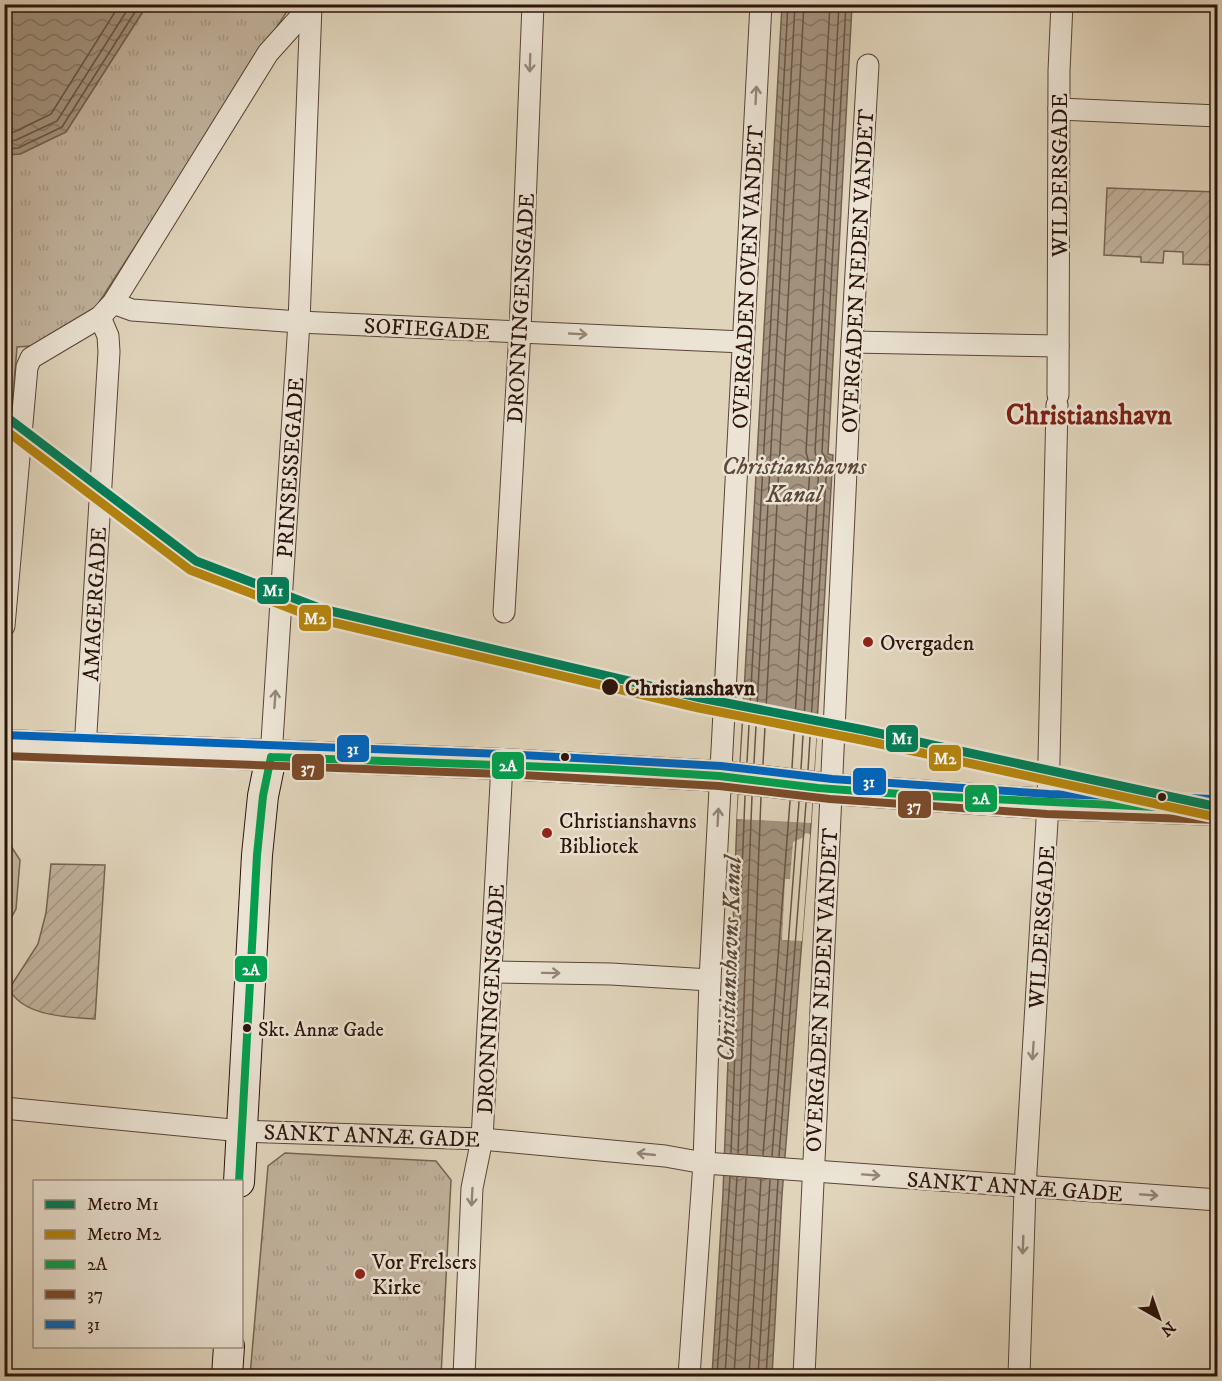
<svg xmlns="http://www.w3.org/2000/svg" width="1222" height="1381" viewBox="0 0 1222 1381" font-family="'IM FELL DW Pica',serif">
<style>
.park{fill:url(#park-tufts);stroke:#766454;stroke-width:1.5}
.garden{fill:url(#garden-furrows);stroke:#766454;stroke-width:1.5}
.water{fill:url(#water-waves);stroke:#736051;stroke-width:1.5}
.pier{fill:#e0d4bb}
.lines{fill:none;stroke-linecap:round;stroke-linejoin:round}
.shore{stroke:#685445;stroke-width:1.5}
.street-casing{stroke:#594437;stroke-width:23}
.secondary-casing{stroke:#2c140b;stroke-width:32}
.street{stroke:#ebe3d3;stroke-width:21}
.secondary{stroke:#ebe3d3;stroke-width:30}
.bus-1-casing{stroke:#ebe3d3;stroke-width:12}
.bus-2-casing{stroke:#ebe3d3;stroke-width:12}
.bus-3-casing{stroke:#ebe3d3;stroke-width:12}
.bus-1{stroke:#029f4e;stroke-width:8}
.bus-2{stroke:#7a4b2a;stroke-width:8}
.bus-3{stroke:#0065bd;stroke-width:8}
.metro-1-casing{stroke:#ebe3d3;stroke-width:14}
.metro-2-casing{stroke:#ebe3d3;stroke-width:14}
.metro-1{stroke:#007d58;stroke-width:9}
.metro-2{stroke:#b4840e;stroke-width:9}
.oneway{stroke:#958679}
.poi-dot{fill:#8f2418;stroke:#ebe3d3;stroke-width:2}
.stop-dot{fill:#2c140b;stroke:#ebe3d3;stroke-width:2}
.labels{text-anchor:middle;stroke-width:5;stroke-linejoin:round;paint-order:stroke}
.bus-label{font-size:20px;fill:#2c140b;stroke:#ebe3d3;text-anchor:start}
.street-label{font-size:22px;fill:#2c140b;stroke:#ebe3d3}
.poi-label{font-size:22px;fill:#2c140b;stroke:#ebe3d3;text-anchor:start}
.stop-label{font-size:22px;font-weight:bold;fill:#2c140b;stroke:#ebe3d3;text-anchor:start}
.water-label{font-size:24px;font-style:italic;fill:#5c4739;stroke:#ebe3d3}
.district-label{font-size:28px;font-weight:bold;fill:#7a1f14;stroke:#ebe3d3}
.line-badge{stroke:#ebe3d3;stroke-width:2}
.badge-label{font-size:16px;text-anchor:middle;font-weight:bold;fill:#fff}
</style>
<defs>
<pattern id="park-tufts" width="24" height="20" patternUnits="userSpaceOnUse" patternTransform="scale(1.5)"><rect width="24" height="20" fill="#c1b39d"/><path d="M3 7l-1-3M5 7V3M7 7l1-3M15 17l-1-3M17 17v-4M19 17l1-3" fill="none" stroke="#a69986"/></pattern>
<pattern id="garden-furrows" width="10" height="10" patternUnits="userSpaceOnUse" patternTransform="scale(1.5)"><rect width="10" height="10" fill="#c1b39d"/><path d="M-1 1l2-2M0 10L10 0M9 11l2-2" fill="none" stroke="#a69986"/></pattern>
<pattern id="water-waves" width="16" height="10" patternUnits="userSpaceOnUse" patternTransform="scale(1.5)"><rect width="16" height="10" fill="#a3937f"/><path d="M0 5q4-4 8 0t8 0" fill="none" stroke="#857766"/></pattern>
</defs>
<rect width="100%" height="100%" fill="#e0d4bb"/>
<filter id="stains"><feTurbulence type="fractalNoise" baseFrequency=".00333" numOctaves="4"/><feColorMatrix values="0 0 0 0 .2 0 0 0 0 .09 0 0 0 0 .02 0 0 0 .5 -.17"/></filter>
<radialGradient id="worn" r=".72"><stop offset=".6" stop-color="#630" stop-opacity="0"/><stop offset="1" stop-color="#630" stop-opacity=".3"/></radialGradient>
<path class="park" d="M147,5H291L96,307L31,346L17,347L5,493V155L20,154L66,132Z
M5,837L20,860L16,909L5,929Z
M285,1153L436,1161L451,1180L441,1376H250L268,1166Z"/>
<path class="garden" d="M1107,188L1217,192L1216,265L1183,264V252L1164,251L1163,263L1141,262V257L1104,255Z
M51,864L105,865L95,1019C68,1017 24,1017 9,989L38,944L46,913Z"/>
<path class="water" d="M4,5H147L66,132L20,154L5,155Z
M782,5H852L828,454L833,455L811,824L782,1195L772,1376H712L723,1193L737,819Z"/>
<path class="pier" d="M744,710L817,726L811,823L737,819Z
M805,833L810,834L802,941L782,940L785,879H790L793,842L804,837Z"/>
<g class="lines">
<path class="shore" d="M4,133L14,132L51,114L120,4
M4,142L16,140L57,121L131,4
M4,149L18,148L62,127L140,4
M747,762L788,4
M754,763L795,4
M763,764L804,4
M792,768L810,467L806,452L830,4
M801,769L819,465L815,452L839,4
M808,770L827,462L822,452L846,4
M731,1153L745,796
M738,1153L752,796
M747,1154L761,797
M763,1155L790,801
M772,1156L799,802
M779,1156L806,803
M717,1376L730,1177
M725,1376L737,1177
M734,1376L746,1178
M749,1376L761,1179
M758,1376L770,1180
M766,1376L778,1180"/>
<g class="street-casing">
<g id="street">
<path d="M1059,109L1218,116"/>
<path d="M113,303L132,310L299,322L743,342"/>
<path d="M852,342L1058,346"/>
<path d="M1058,395L1059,71L1062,4"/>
<path d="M504,612L520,331L533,4"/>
<path d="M4,626L27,367L31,358L100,317L113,303L268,53L312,4"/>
<path d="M85,749L109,352L108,336L100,317"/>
<path id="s1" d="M271,757L299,322L311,6"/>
<path d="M493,972L611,974L710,980"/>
<path d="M4,1108L242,1131L482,1139L665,1156L704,1163L1218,1200"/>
<path d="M464,1376L472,1188L482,1139L502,764"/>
<path d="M689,1376L704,1163L710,980L761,4"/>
<path d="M804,1376L852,342L868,65"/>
<path d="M1019,1376L1025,1188L1048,804L1057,405"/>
</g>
</g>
<g class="secondary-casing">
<path id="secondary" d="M4,745L502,764L720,776L831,789L1048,804L1218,810
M239,1182L257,855L263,796L271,757
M227,1376L229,1346"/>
</g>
<use href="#street" class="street"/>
<use href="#secondary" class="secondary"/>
<g class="bus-1-casing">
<path id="bus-1" d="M271,757L607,769L719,776L818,788L928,796L1218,810
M239,1182L257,855L263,796L271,757"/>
</g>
<g class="bus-2-casing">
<path id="bus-2" d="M4,756L502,774L719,786L830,799L1047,814L1218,820"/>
</g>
<g class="bus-3-casing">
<path id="bus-3" d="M4,735L503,754L721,766L832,779L1049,794L1218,799"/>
</g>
<use href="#bus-1" class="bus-1"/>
<use href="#bus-2" class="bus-2"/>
<use href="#bus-3" class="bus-3"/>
<g class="metro-1-casing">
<path id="metro-1" d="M4,415L196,561L322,609L701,698L864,730L1218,807"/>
</g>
<g class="metro-2-casing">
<path id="metro-2" d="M4,429L190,570L318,619L699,708L862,740L1216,817"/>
</g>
<use href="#metro-1" class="metro-1"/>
<use href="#metro-2" class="metro-2"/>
</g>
<defs><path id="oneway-shaft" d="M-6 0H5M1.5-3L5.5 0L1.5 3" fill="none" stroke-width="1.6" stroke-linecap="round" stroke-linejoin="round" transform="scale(1.5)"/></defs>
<g class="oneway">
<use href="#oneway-shaft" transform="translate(530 63) rotate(92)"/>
<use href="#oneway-shaft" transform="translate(756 95) rotate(-87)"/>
<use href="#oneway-shaft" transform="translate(578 334) rotate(3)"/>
<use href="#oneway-shaft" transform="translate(275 699) rotate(-86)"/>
<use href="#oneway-shaft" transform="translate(718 817) rotate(-87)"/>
<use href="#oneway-shaft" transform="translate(551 973) rotate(1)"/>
<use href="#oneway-shaft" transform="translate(1033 1051) rotate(94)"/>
<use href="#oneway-shaft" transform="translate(646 1154) rotate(-174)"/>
<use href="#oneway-shaft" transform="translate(871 1175) rotate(4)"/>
<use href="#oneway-shaft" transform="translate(1149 1195) rotate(4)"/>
<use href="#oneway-shaft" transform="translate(472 1197) rotate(93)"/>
<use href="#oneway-shaft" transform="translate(1023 1245) rotate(92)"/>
</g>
<g class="poi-dot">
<circle cx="868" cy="642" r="6"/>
<circle cx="547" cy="833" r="6"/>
<circle cx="360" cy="1274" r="6"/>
</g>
<g class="stop-dot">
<circle cx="610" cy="687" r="9"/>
<circle cx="565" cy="757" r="5"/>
<circle cx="1162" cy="797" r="5"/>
<circle cx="247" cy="1028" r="5"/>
</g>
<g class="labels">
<g class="bus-label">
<text x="258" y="1036">Skt. Annæ Gade</text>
</g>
<g class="street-label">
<text transform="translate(1059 175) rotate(-90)" y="8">WILDERSGADE</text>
<text transform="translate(857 271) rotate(-87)" y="8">OVERGADEN NEDEN VANDET</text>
<text transform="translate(747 277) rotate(-87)" y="8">OVERGADEN OVEN VANDET</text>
<text transform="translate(520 308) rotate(-87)" y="8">DRONNINGENSGADE</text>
<text transform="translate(427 328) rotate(3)" y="8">SOFIEGADE</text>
<text dy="8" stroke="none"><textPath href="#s1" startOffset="290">PRINSESSEGADE</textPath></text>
<text transform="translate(94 604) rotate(-87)" y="8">AMAGERGADE</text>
<text transform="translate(1041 927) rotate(-86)" y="8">WILDERSGADE</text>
<text transform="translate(821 990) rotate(-87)" y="8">OVERGADEN NEDEN VANDET</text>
<text transform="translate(490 999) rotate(-87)" y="8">DRONNINGENSGADE</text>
<text transform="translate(372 1135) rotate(2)" y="8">SANKT ANNÆ GADE</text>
<text transform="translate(1015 1186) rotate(4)" y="8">SANKT ANNÆ GADE</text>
</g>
<g class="poi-label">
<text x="880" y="650">Overgaden</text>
<text x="559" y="828">Christianshavns<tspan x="559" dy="25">Bibliotek</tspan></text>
<text x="372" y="1269">Vor Frelsers<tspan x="372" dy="25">Kirke</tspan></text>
</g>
<g class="stop-label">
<text x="625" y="695">Christianshavn</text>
</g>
<g class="water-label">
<text x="794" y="474">Christianshavns<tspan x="794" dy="28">Kanal</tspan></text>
<text transform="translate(729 959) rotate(-88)" y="8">Christianshavns Kanal</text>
</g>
<g class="district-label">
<text x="1089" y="424">Christianshavn</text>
</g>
</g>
<g class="line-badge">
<rect x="256" y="576" width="34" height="29" rx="6" fill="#007d58"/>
<rect x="298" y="604" width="34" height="28" rx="6" fill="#b4840e"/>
<rect x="885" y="724" width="34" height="29" rx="6" fill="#007d58"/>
<rect x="336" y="734" width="34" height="29" rx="6" fill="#0065bd"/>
<rect x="928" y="744" width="34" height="28" rx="6" fill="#b4840e"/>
<rect x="491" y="751" width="34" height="29" rx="6" fill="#029f4e"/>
<rect x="291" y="753" width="34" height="28" rx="6" fill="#7a4b2a"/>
<rect x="852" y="767" width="35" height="29" rx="6" fill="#0065bd"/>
<rect x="964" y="784" width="34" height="29" rx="6" fill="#029f4e"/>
<rect x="897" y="790" width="35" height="29" rx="6" fill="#7a4b2a"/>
<rect x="234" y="955" width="34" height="28" rx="6" fill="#029f4e"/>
</g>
<g class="badge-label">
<text x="273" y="596">M1</text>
<text x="315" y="624">M2</text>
<text x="902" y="744">M1</text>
<text x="353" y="754">31</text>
<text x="945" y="764">M2</text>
<text x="508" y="771">2A</text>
<text x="308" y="773">37</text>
<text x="869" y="787">31</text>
<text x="981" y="804">2A</text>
<text x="914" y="811">37</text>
<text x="251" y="975">2A</text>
</g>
<rect width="1222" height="1381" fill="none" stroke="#e0d4bb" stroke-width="24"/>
<rect x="6" y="6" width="1210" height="1369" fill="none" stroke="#2c140b" stroke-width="3"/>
<rect x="12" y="12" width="1198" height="1357" fill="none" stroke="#2c140b" stroke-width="1.5"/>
<rect x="33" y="1180" width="210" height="168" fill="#ebe3d3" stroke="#9f9083" stroke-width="1.5"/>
<rect x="45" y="1200" width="30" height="9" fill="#007d58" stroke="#9f9083" stroke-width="1.5"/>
<text x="87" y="1210" font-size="18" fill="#2c140b">Metro M1</text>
<rect x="45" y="1230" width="30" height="9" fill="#b4840e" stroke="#9f9083" stroke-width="1.5"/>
<text x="87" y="1240" font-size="18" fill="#2c140b">Metro M2</text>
<rect x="45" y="1260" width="30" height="9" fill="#029f4e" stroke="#9f9083" stroke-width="1.5"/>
<text x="87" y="1270" font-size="18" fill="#2c140b">2A</text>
<rect x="45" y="1290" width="30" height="9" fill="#7a4b2a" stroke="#9f9083" stroke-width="1.5"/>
<text x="87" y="1300" font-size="18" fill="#2c140b">37</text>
<rect x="45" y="1320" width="30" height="9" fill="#0065bd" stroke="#9f9083" stroke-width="1.5"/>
<text x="87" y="1330" font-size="18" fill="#2c140b">31</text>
<g transform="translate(1159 1318) rotate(140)" stroke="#ebe3d3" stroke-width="4.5" paint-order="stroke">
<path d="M0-4.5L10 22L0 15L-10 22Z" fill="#2c140b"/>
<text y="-9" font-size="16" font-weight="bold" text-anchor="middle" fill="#2c140b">N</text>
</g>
<rect width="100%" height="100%" filter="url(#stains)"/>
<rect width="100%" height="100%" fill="url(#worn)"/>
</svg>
